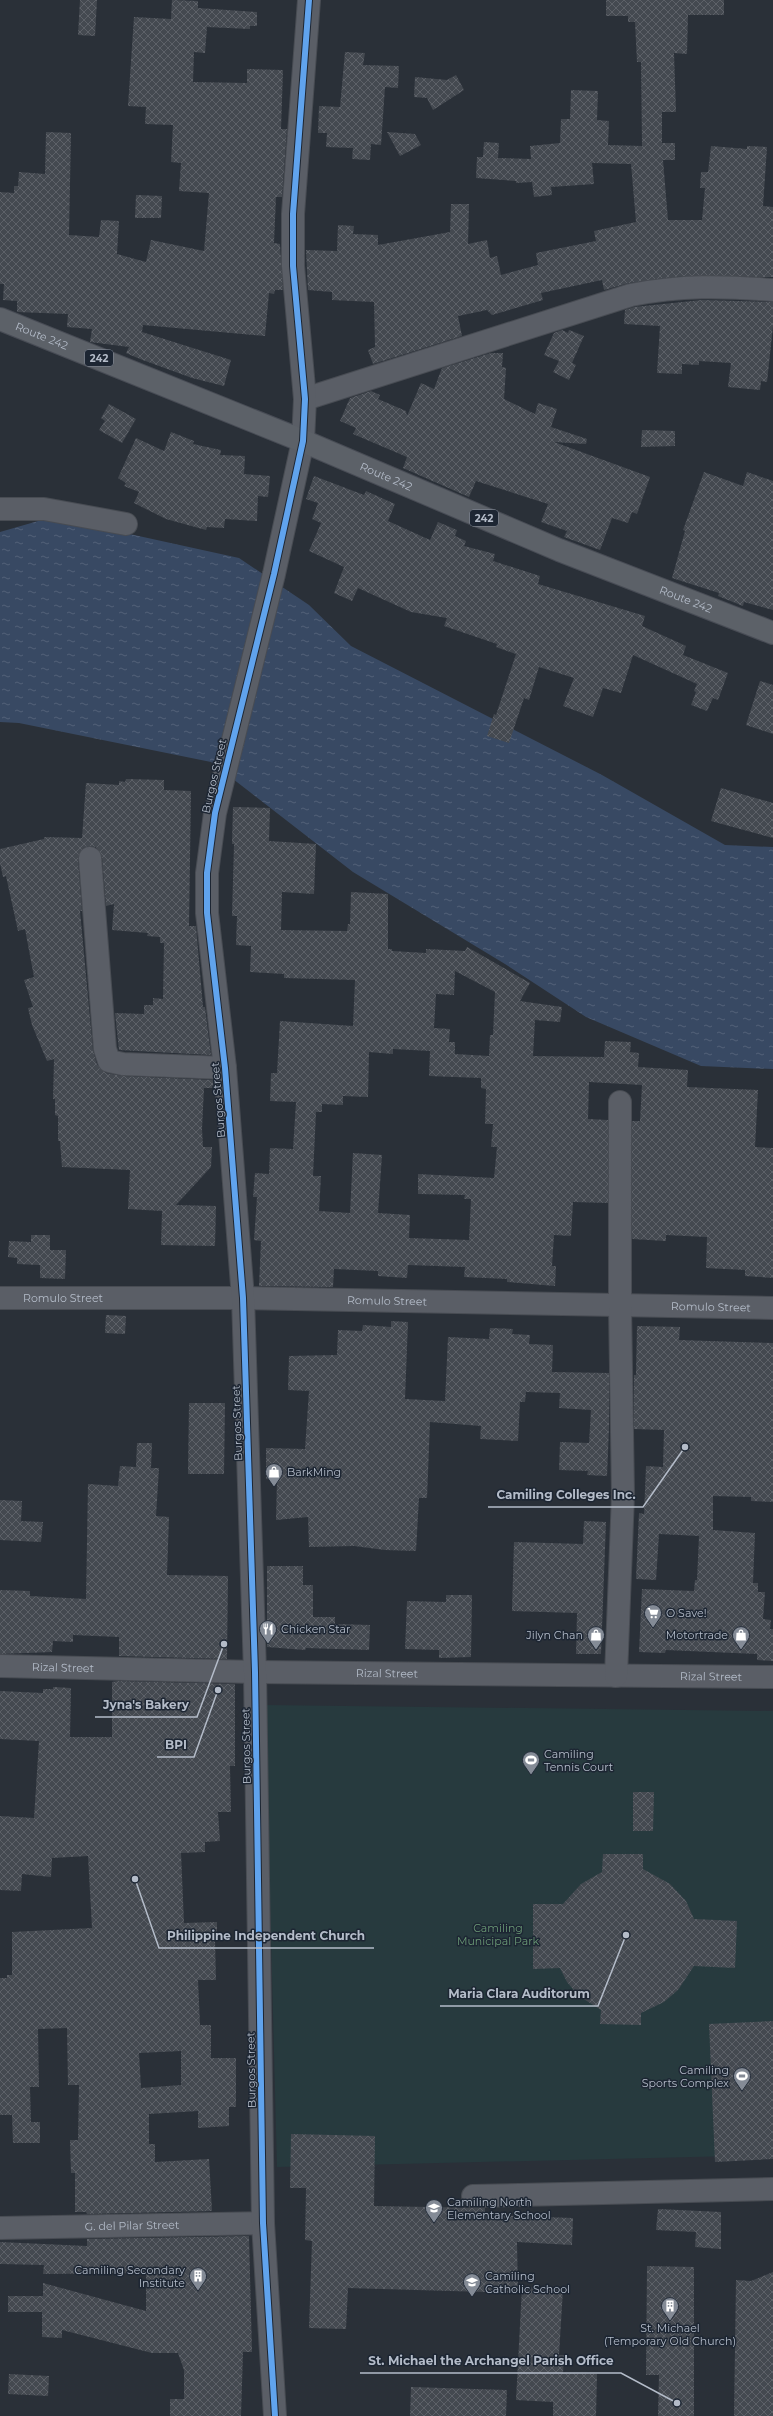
<svg xmlns="http://www.w3.org/2000/svg" width="773" height="2416" viewBox="0 0 773 2416" font-family="Montserrat,sans-serif">
<style>
.park{fill:#273a3e}
.water{fill:url(#water-ripples)}
.building{fill:url(#building-cross-hatch);fill-rule:evenodd}
.lines{fill:none;stroke-linecap:round;stroke-linejoin:round}
.minor-casing{stroke:#484c53;stroke-width:24}
.major-casing{stroke:#484c55;stroke-width:24}
.minor{stroke:#5a5e66;stroke-width:22}
.major{stroke:#5c6168;stroke-width:22}
.cycleway-casing{stroke:#1d2633;stroke-width:8}
.cycleway{stroke:#60a3ed;stroke-width:6}
.labels{text-anchor:middle;stroke-width:3;stroke-linejoin:round;paint-order:stroke}
.shield{fill:#1d2633;stroke:#878f9c;stroke-width:1}
.shield-label{font-size:10px;font-weight:bold;fill:#b4bcc9}
.street-label{font-size:11px;fill:#b4bcc9;stroke:#1d2633}
.poi-label{font-size:11px;fill:#b4bcc9;stroke:#1d2633;text-anchor:start}
.park-label{font-size:11px;fill:#6b9a76;stroke:#1d2633}
.leader{fill:none;stroke:#b4bcc9;stroke-width:1.5}
.callout-dot{fill:#b4bcc9;stroke:#1d2633;stroke-width:1.5}
.callout-label{font-size:12px;text-anchor:middle;font-weight:bold;fill:#b4bcc9;stroke:#1d2633;stroke-width:3;stroke-linejoin:round;paint-order:stroke}
</style>
<defs>
<pattern id="water-ripples" width="26" height="14" patternUnits="userSpaceOnUse"><rect width="26" height="14" fill="#384963"/><path d="M2 4q2-2 4 0t4 0M15 11q2-2 4 0t4 0" fill="none" stroke="#526178"/></pattern>
<pattern id="building-cross-hatch" width="8" height="8" patternUnits="userSpaceOnUse"><rect width="8" height="8" fill="#444950"/><path d="M0 0l8 8M0 8l8-8" fill="none" stroke="#5d6168"/></pattern>
</defs>
<rect width="100%" height="100%" fill="#2a3038"/>
<path class="park" d="M265,1705L773,1711V2155L277,2167Z"/>
<path class="water" d="M52,517L239,558L309,605L351,646L602,775L725,845L773,847V1069L701,1066L586,1017L505,964L353,872L211,762L19,723L0,722V532Z"/>
<path class="building" d="M80,0H97L95,36L78,35Z
M172,0L198,1V8L257,12V26H250V29L207,27L205,53L194,52L193,82L247,83V69L283,70L281,129H287L282,197H276L274,243L280,244L283,290H275L274,294L269,293L265,336L143,325L142,332L231,360L224,386L192,378L140,359L126,353L129,347L90,342L92,329L67,327L68,314L17,312V301L3,300L4,284H0V192L14,193V186H18L19,172L45,174L46,132L71,133L69,235L99,237L101,220L119,221L117,254L146,262L151,240L204,251L209,193L179,191L181,163L171,162L173,125L145,124L146,107L128,106L134,17L171,19Z
M606,0H724V15H688L687,54L674,53L676,112H662V143H675V160H663L668,220H702L705,188H700L701,172H708L711,146L747,149V146L767,147L763,206L773,207V277L683,276L629,283L604,290L602,280L541,293L543,300L492,315L487,310L458,316L462,336L373,364L368,350L375,347L374,302L332,300V292L308,290L306,250L337,251L338,225L354,226L353,234L378,235V245L450,232L451,204H469L468,244L487,240L490,258L497,256L501,275L538,265L536,253L596,241L594,231L636,222L631,164L592,163L594,184L551,187L552,195L534,197L532,182L516,183V181L476,178L477,157H483L484,142L499,143L498,158L531,159L530,146L560,143L561,119H570L571,90L598,91L597,120L609,121L608,145L642,146L641,62H637L635,22H628V16H606Z
M345,52L365,53L363,65L399,66L398,88L385,87L381,145L371,144L370,160L352,159L353,148L326,147L327,133H318L319,106L340,107Z
M456,75L464,90L433,110L427,98L414,97L415,77L447,80Z
M387,132L415,134L421,145L400,156Z
M136,195L162,196L161,218H135Z
M702,300L773,302V326L767,382L761,381L760,390L728,387L731,363L699,361V365L682,364V374L657,373L660,326L624,324L625,310L634,307Z
M562,330L568,333L569,330L584,336L572,363L576,365L569,380L553,372L559,361L544,355L554,333Z
M491,353H503L502,367L506,368L504,399L535,414L538,403L557,409L551,427L587,439L586,444L554,442L650,477L637,514L632,512L628,523L612,518L600,550L564,537L567,531L541,522L548,504L476,481L469,497L403,468L407,457L353,434L356,428L340,421L350,398L371,391L380,395L378,399L406,411L407,416L421,383L434,389L442,368Z
M109,404L136,419L122,443L99,430L105,421L101,418Z
M642,430L675,431V446L641,447Z
M171,432L194,441L193,444L221,450L220,455L245,456L244,474L270,476L268,497L258,496L257,521L225,519L224,528L207,527L206,530L166,519L134,503L139,492L124,486L126,483L118,478L136,438L164,451Z
M704,472L743,486L747,472L773,481V610L744,602L743,606L718,596L719,593L672,578L685,531L683,530Z
M314,476L364,495L366,491L395,504L388,521L430,540L438,522L457,530L455,536L466,541L464,546L495,554L493,561L540,576L538,584L645,616L642,626L686,646L683,655L728,673L718,700L713,698L707,711L691,705L696,692L694,691L697,684L633,655L621,693L603,688L593,717L563,706L574,678L539,667L529,700L524,698L509,743L487,736L494,714L496,715L516,654L496,647L497,644L444,626L447,618L411,612L358,588L352,601L334,593L344,567L309,551L321,523L312,519L318,503L306,499Z
M760,681L773,685V734L746,725Z
M126,779L164,780V790L191,791L189,926H196L203,1007H205L211,1055L119,1050L115,1013L144,1014V1005H153V998L163,999L164,943H160V937L147,936L148,933L112,930L114,904L106,906L102,857L96,847L89,846L83,848L78,859L82,911H80L93,1050L97,1065L106,1073L123,1076L213,1080L214,1088H204L202,1129L203,1147H212L211,1167L176,1205L216,1206L215,1246L161,1245L162,1211L128,1209L130,1170L62,1167L60,1141H58V1116L55,1115V1099H53L54,1059L47,1061L32,1025L28,1008L33,1007L24,980L34,977L25,929L18,931L6,876L3,877L0,863V849L44,839V837L82,838L86,783L119,785V781L125,782Z
M721,788L773,803V838L711,821Z
M233,807L270,808L269,841L316,844L314,894L282,892L281,930L347,931L348,924H350L351,892L388,894V949H392V951L426,953V949L465,951L467,947L530,983L520,1001L562,1007L560,1022L535,1020L533,1056L604,1057L605,1041L631,1042L630,1052L639,1053L638,1067L688,1070L687,1087L758,1090L755,1147L773,1148V1278L745,1276V1270L706,1268L707,1237L666,1235V1241L632,1239V1121H640L642,1085L589,1082L588,1119L608,1120V1203L573,1202L571,1236L554,1235L552,1266H556L555,1286L507,1282V1279L464,1277L465,1267L408,1265L407,1278L378,1276V1271L334,1269L333,1287L259,1286L261,1241L254,1240L257,1197H253L255,1173L269,1174L270,1148L293,1149L296,1102L270,1101L271,1073H277L280,1021L353,1026L355,980L284,978V974L250,972L251,946L236,945L237,916H232L234,844H232ZM455,971L495,992L493,1035H490L489,1056L455,1054V1042H449L450,1029L434,1028L436,994L454,995ZM393,1049L430,1051L429,1076L481,1078V1088L486,1089L485,1124H493L491,1147H497L494,1178L418,1174V1194L465,1195L464,1199H471L469,1240L409,1238L410,1215L378,1213L382,1155L353,1153L350,1213L319,1211L321,1176H313L316,1112H322V1104L343,1105V1096L368,1097L369,1052L393,1054Z
M31,1235H50V1250H66L65,1279L40,1278V1265L17,1264V1258L8,1257L9,1241L31,1242Z
M106,1315L126,1316L125,1334L105,1333Z
M391,1321L408,1322L405,1399L445,1401L448,1337L489,1339L490,1328L513,1329L512,1334L530,1335L529,1344L553,1345L552,1372L609,1373V1428L607,1476L587,1475L588,1471L559,1470L560,1442L589,1443L591,1410L559,1408L560,1393L526,1392L525,1402H520L518,1441L480,1439L481,1426L430,1422L427,1498H419L416,1551L385,1550L354,1546L309,1547L308,1517L276,1520L277,1480L266,1479V1448L305,1449L309,1391L288,1390L289,1356L337,1355L338,1330L362,1331L363,1325L391,1327Z
M637,1326L680,1327L679,1340L773,1343V1502L751,1501V1497L713,1496V1530L755,1533L753,1583H758V1592H765L763,1619L771,1620L770,1629H773V1661L757,1660V1654L666,1650L665,1653L639,1652L642,1589L694,1591L695,1580H697L699,1536L659,1534L656,1580L636,1579L639,1513L644,1514L646,1466L663,1467L664,1430L634,1429V1375H636Z
M189,1403H225L224,1474H188Z
M137,1443H152L151,1468H159L156,1516L169,1517L167,1575L228,1576L227,1659L119,1656V1637L73,1635V1642L53,1641L52,1652L0,1654V1590L30,1591V1596L86,1599L88,1484L118,1486L120,1466L136,1467Z
M0,1500L22,1501L21,1521L43,1522L41,1542L0,1540Z
M584,1521L606,1522L601,1654H576L577,1613L512,1611L514,1542L583,1544Z
M267,1566H303V1585H313V1617H335V1624L370,1625L369,1650L306,1648L305,1650L267,1647Z
M446,1595H472L471,1657L439,1658V1650L405,1649L407,1601L446,1602Z
M118,1681L235,1684V1766H230L231,1812H218L220,1841L205,1842V1852L181,1853L184,1923L217,1922V1941H215L216,1980H198L200,2025H211V2058H236V2107H229V2126L198,2128V2111L149,2114V2144H155V2162L209,2159L212,2211L87,2214L86,2212H75V2173H71L70,2140H78L79,2085H68L67,2028L38,2029L39,2087H30L31,2122H40V2143H13L12,2115H0V1978H7V1975H12V1932L92,1928L88,1856L52,1858L51,1877L22,1874L21,1891L0,1890V1816L34,1818L39,1741L0,1739V1691L43,1693V1689H53V1687L71,1688L70,1737H112V1682ZM181,2051V2085L141,2088L139,2053Z
M633,1792H654L653,1831H633Z
M603,1854H643V1869L670,1884L686,1901L694,1919L737,1921L735,1968L694,1966L678,1990L664,2002L641,2013V2025L600,2024L601,2010L579,1996L567,1982L560,1968L533,1969V1904H563L581,1884L602,1872Z
M773,2021V2159L715,2162L709,2024Z
M291,2134L375,2136L374,2206L485,2208V2215L573,2218L572,2245L517,2242L518,2293L348,2288L346,2329L309,2328L312,2241L305,2240L306,2188H290Z
M658,2209L721,2212V2249L695,2247L696,2232L656,2230Z
M249,2236L252,2352H243L241,2416H170V2399H184V2370L178,2353H152L62,2330V2338L42,2337V2312H8V2296H43V2283L146,2311V2273L43,2274L44,2265L0,2264V2242L87,2246V2239Z
M647,2266L694,2267V2416H658L659,2375H646Z
M773,2272V2416H734L736,2280L751,2281Z
M522,2287L563,2289L559,2355H564L563,2373L597,2374L596,2416H553V2402L516,2400Z
M9,2374L49,2376L48,2396L8,2394Z
M411,2387L507,2390L506,2416H410Z"/>
<g class="lines">
<g class="minor-casing">
<g id="minor">
<path d="M305,399L631,295C681,285 722,286 773,290"/>
<path d="M0,509H44L126,524"/>
<path d="M90,858L105,1049L109,1061L123,1064L225,1068"/>
<path id="s1" d="M0,1298H243L773,1308"/>
<path id="s2" d="M0,1666L255,1672L773,1677"/>
<path d="M616,1676L623,1495L620,1306V1102"/>
<path d="M473,2196L773,2189"/>
<path id="s3" d="M0,2228L263,2223"/>
<path d="M275,2416L263,2223L255,1672L243,1298L225,1068L207,913V873L215,813L274,574L303,441L305,399L293,266V214L309,0"/>
</g>
</g>
<g class="major-casing">
<g id="major">
<path id="s4" d="M0,319L303,441L559,550L773,633"/>
</g>
</g>
<use href="#minor" class="minor"/>
<use href="#major" class="major"/>
<g class="cycleway-casing">
<path id="cycleway" d="M275,2416L263,2223L255,1672L243,1298L225,1068L207,913V873L215,813L274,574L303,441L305,399L293,266V214L309,0"/>
</g>
<use href="#cycleway" class="cycleway"/>
</g>
<defs>
<g id="shop-pin" transform="scale(0.9)"><path d="M0 17L-7.5 6A9.5 9.5 0 1 1 7.5 6Z" fill="#848b96" stroke="#1d2633"/><path d="M-5-2.5h2.3a2.7 3.5 0 0 1 5.4 0H5L5.5 6h-11ZM-1.5-2.5h3a1.5 2.3 0 0 0-3 0Z" fill="#fff"/></g>
<g id="supermarket-pin" transform="scale(0.9)"><path d="M0 17L-7.5 6A9.5 9.5 0 1 1 7.5 6Z" fill="#848b96" stroke="#1d2633"/><path d="M-6-5.5h2.5l.6 2H6L4.5 2H-2.5L-4.4-4H-6ZM-1.5 3.2a1.3 1.3 0 1 0 .1 0ZM3 3.2a1.3 1.3 0 1 0 .1 0Z" fill="#fff"/></g>
<g id="restaurant-pin" transform="scale(0.9)"><path d="M0 17L-7.5 6A9.5 9.5 0 1 1 7.5 6Z" fill="#848b96" stroke="#1d2633"/><path d="M-5-6h1v4h1v-4h1v4h1v-4h1v5L-1.5 .5V6h-2V.5L-5-1ZM5-6V6H3V1.5H1.5Q1.5-4 5-6Z" fill="#fff"/></g>
<g id="stadium-pin" transform="scale(0.9)"><path d="M0 17L-7.5 6A9.5 9.5 0 1 1 7.5 6Z" fill="#848b96" stroke="#1d2633"/><path d="M0-5a6.5 5 0 1 0 0 10a6.5 5 0 1 0 0-10ZM-3.5-1.8h7v3.6h-7Z" fill="#fff"/></g>
<g id="school-pin" transform="scale(0.9)"><path d="M0 17L-7.5 6A9.5 9.5 0 1 1 7.5 6Z" fill="#848b96" stroke="#1d2633"/><path d="M0-5L7-2L0 1L-7-2ZM-4 1L0 2.5L4 1V4Q0 6-4 4Z" fill="#fff"/></g>
<g id="building-pin" transform="scale(0.9)"><path d="M0 17L-7.5 6A9.5 9.5 0 1 1 7.5 6Z" fill="#848b96" stroke="#1d2633"/><path d="M-4-6H4V6H1V3H-1V6H-4ZM-2.5-4.3h1.7v1.8h-1.7ZM.8-4.3h1.7v1.8H.8ZM-2.5-1h1.7V.8h-1.7ZM.8-1h1.7V.8H.8Z" fill="#fff"/></g>
</defs>
<g fill-rule="evenodd">
<use href="#shop-pin" x="274" y="1472"/>
<use href="#supermarket-pin" x="653" y="1613"/>
<use href="#restaurant-pin" x="268" y="1629"/>
<use href="#shop-pin" x="596" y="1635"/>
<use href="#shop-pin" x="741" y="1635"/>
<use href="#stadium-pin" x="531" y="1760"/>
<use href="#stadium-pin" x="742" y="2076"/>
<use href="#school-pin" x="434" y="2208"/>
<use href="#building-pin" x="198" y="2276"/>
<use href="#school-pin" x="472" y="2282"/>
<use href="#building-pin" x="670" y="2306"/>
</g>
<g class="labels">
<g class="shield">
<rect x="85" y="350" width="28" height="16" rx="3"/>
<rect x="470" y="510" width="28" height="16" rx="3"/>
</g>
<g class="shield-label">
<text x="99" y="362">242</text>
<text x="484" y="522">242</text>
</g>
<g class="street-label">
<text dy="4" stroke="none"><textPath href="#s4" startOffset="45">Route 242</textPath></text>
<text dy="4" stroke="none"><textPath href="#s4" startOffset="417">Route 242</textPath></text>
<text dy="4" stroke="none"><textPath href="#s4" startOffset="741">Route 242</textPath></text>
<text transform="translate(214 776) rotate(-77)" y="4">Burgos Street</text>
<text transform="translate(218 1100) rotate(-95)" y="4">Burgos Street</text>
<text dy="4" stroke="none"><textPath href="#s1" startOffset="63">Romulo Street</textPath></text>
<text dy="4" stroke="none"><textPath href="#s1" startOffset="387">Romulo Street</textPath></text>
<text dy="4" stroke="none"><textPath href="#s1" startOffset="711">Romulo Street</textPath></text>
<text transform="translate(237 1423) rotate(-92)" y="4">Burgos Street</text>
<text dy="4" stroke="none"><textPath href="#s2" startOffset="63">Rizal Street</textPath></text>
<text dy="4" stroke="none"><textPath href="#s2" startOffset="387">Rizal Street</textPath></text>
<text dy="4" stroke="none"><textPath href="#s2" startOffset="711">Rizal Street</textPath></text>
<text transform="translate(246 1746) rotate(-91)" y="4">Burgos Street</text>
<text transform="translate(251 2070) rotate(-91)" y="4">Burgos Street</text>
<text dy="4" stroke="none"><textPath href="#s3" startOffset="132">G. del Pilar Street</textPath></text>
</g>
<g class="poi-label">
<text x="287" y="1476">BarkMing</text>
<text x="666" y="1617">O Save!</text>
<text x="281" y="1633">Chicken Star</text>
<text x="583" y="1639" text-anchor="end">Jilyn Chan</text>
<text x="728" y="1639" text-anchor="end">Motortrade</text>
<text x="544" y="1758">Camiling<tspan x="544" dy="13">Tennis Court</tspan></text>
<text x="729" y="2074" text-anchor="end">Camiling<tspan x="729" dy="13">Sports Complex</tspan></text>
<text x="447" y="2206">Camiling North<tspan x="447" dy="13">Elementary School</tspan></text>
<text x="185" y="2274" text-anchor="end">Camiling Secondary<tspan x="185" dy="13">Institute</tspan></text>
<text x="485" y="2280">Camiling<tspan x="485" dy="13">Catholic School</tspan></text>
<text x="670" y="2332" text-anchor="middle">St. Michael<tspan x="670" dy="13">(Temporary Old Church)</tspan></text>
</g>
<g class="park-label">
<text x="498" y="1932">Camiling<tspan x="498" dy="13">Municipal Park</tspan></text>
</g>
</g>
<path class="leader" d="M685 1447L643 1507H488M224 1644L197 1717H95M218 1690L194 1757H157M135 1879L159 1948H374M626 1935L598 2006H440M677 2403L621 2373H360"/>
<g class="callout-dot">
<circle cx="685" cy="1447" r="4"/>
<circle cx="224" cy="1644" r="4"/>
<circle cx="218" cy="1690" r="4"/>
<circle cx="135" cy="1879" r="4"/>
<circle cx="626" cy="1935" r="4"/>
<circle cx="677" cy="2403" r="4"/>
</g>
<g class="callout-label">
<text x="566" y="1499">Camiling Colleges Inc.</text>
<text x="146" y="1709">Jyna's Bakery</text>
<text x="176" y="1749">BPI</text>
<text x="266" y="1940">Philippine Independent Church</text>
<text x="519" y="1998">Maria Clara Auditorum</text>
<text x="491" y="2365">St. Michael the Archangel Parish Office</text>
</g>
</svg>
